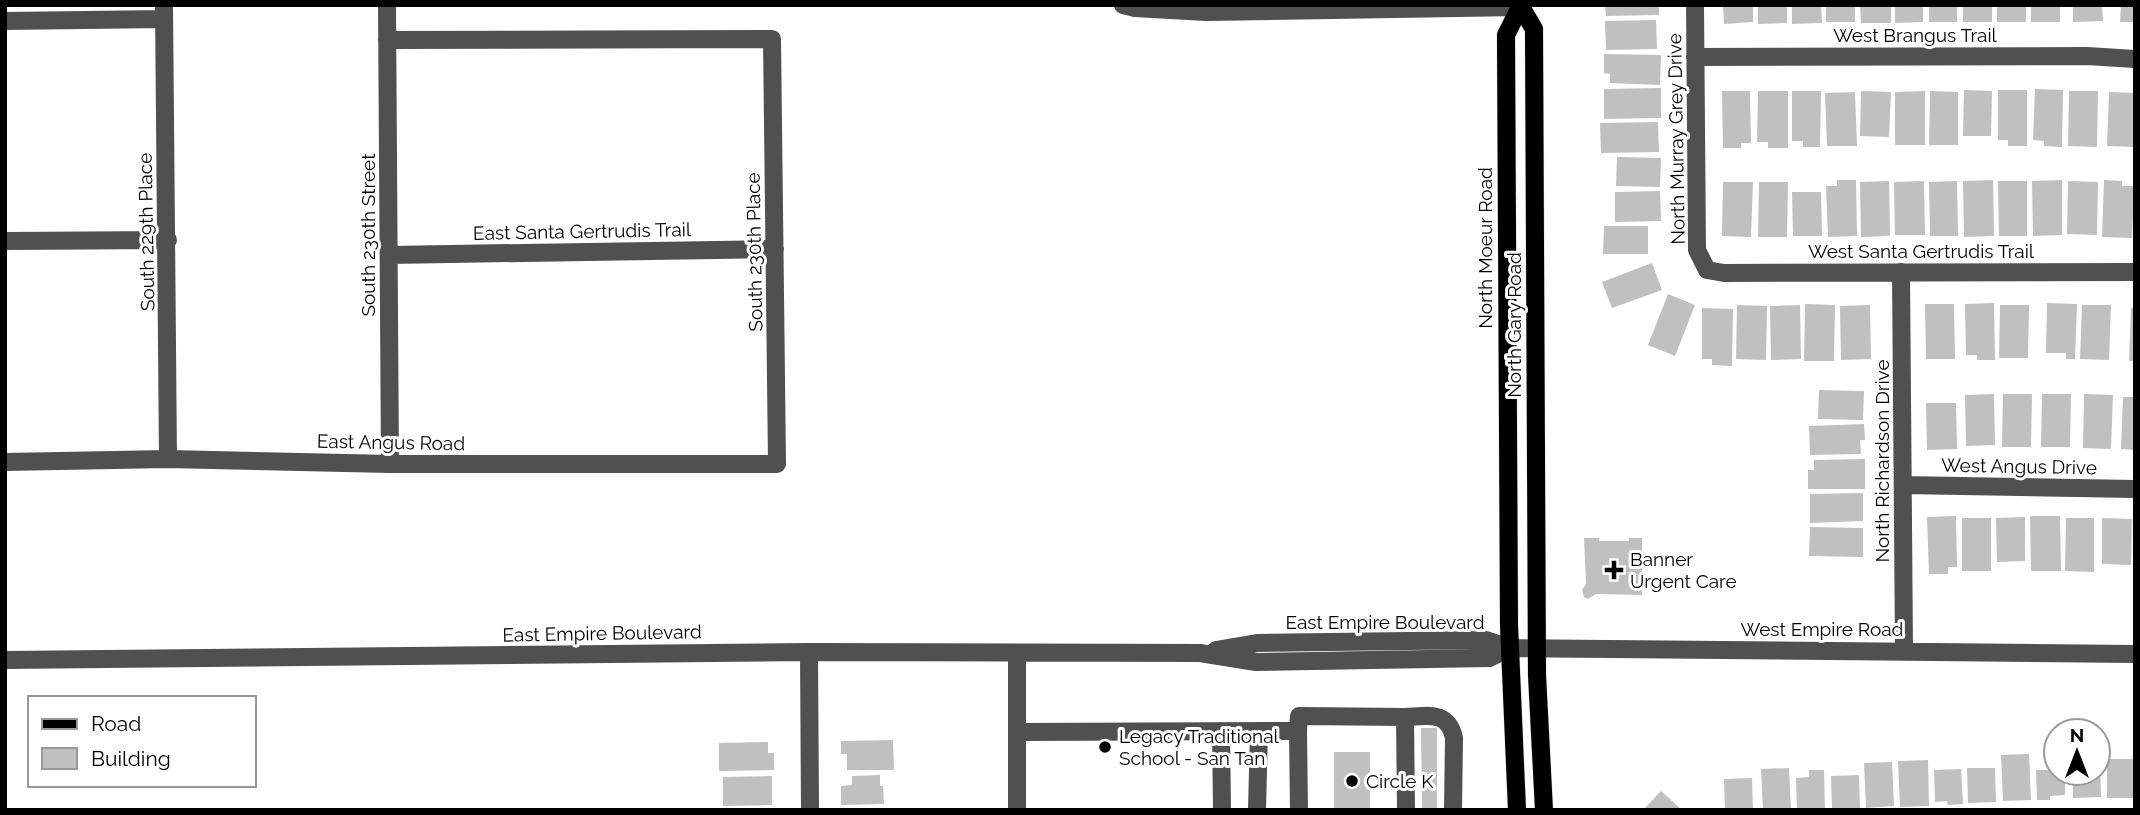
<svg xmlns="http://www.w3.org/2000/svg" width="2140" height="815" viewBox="0 0 2140 815" font-family="Raleway,sans-serif">
<style>
.building{fill:#c0c0c0}
.lines{fill:none;stroke-linecap:round;stroke-linejoin:round}
.major-casing{stroke:#dbdbdb;stroke-width:19}
.minor{stroke:#505050;stroke-width:18}
.major{stroke:#000;stroke-width:18}
.poi-dot{fill:#000;stroke:#fff;stroke-width:2.5}
.labels{text-anchor:middle;stroke-width:6;stroke-linejoin:round;paint-order:stroke}
.street-label{font-size:19px;fill:#000;stroke:#fff}
.poi-label{font-size:19px;fill:#000;stroke:#fff;text-anchor:start}
</style>
<rect width="100%" height="100%" fill="#fff"/>
<path class="building" d="M1605,5H1659V15L1606,16Z
M1723,5H1753V22L1724,24Z
M1758,5H1787V23L1758,24Z
M1792,5H1821L1822,23L1792,24Z
M1826,5H1855V22H1826Z
M1860,5H1891V23H1861Z
M1895,5H1923V22L1895,23Z
M1929,5H1957V22H1929Z
M1963,5H1992V22H1963Z
M1997,5H2026V22H1997Z
M2031,5H2060V22H2031Z
M2073,5H2102L2103,21L2073,22Z
M2121,5H2135V22H2120Z
M1656,20L1657,49L1606,50L1605,21Z
M1604,54L1661,55L1660,85L1610,83V74L1604,73Z
M1661,88V118L1604,119V89Z
M2035,89L2063,90L2062,147L2044,146V141L2033,140Z
M1964,90L1992,91L1991,136H1963Z
M1998,90H2027V146H2008V140H1998Z
M1722,91H1750L1751,143H1741V148H1723Z
M1758,91H1788V148H1768V142H1757Z
M1792,91H1821L1820,147H1803V141H1792Z
M1861,91L1891,92L1889,137L1860,136Z
M1925,91V145H1895V92Z
M1930,91L1958,92V145H1929Z
M2069,91H2098L2097,147L2068,146Z
M1855,92L1857,146H1827L1825,93Z
M2109,92L2135,93V147L2107,146Z
M1658,122L1659,152L1601,153L1600,123Z
M1617,157L1661,158L1660,187L1616,186Z
M1837,180H1856L1857,236L1828,237L1826,186H1837Z
M1993,180L1994,236L1964,237L1963,181Z
M2062,180V235L2033,236L2032,181Z
M2104,180L2122,181V186H2134L2132,238L2102,237Z
M1889,181L1890,236L1861,237L1860,182Z
M1924,181L1925,235H1895L1894,182Z
M1957,181L1958,236H1930L1929,182Z
M1998,181H2027V236H1999Z
M2068,181L2098,182L2097,235L2067,234Z
M1723,182H1753L1751,237L1722,236Z
M1759,182H1788L1787,237H1758Z
M1660,191L1661,221L1615,222V192Z
M1792,192H1821L1822,236H1793Z
M1604,226H1648V254H1603Z
M1652,263L1662,290L1612,308L1602,282Z
M1668,294L1695,305L1675,356L1648,345Z
M1994,303L1995,360H1977V355H1966L1965,304Z
M2047,303L2077,304L2075,359H2066V353H2046Z
M1805,304L1835,305L1834,361H1804Z
M1925,304H1954L1955,359H1926Z
M1737,305L1767,306L1766,360L1736,359Z
M1800,305L1801,359L1771,360L1770,306Z
M1870,305L1871,359L1841,360L1840,306Z
M2000,305H2029L2028,358H1999Z
M2082,305H2111L2109,360L2080,359Z
M1702,308L1733,309L1732,366L1712,365V359H1702Z
M2131,308H2135V361H2129Z
M1819,390L1864,391L1863,420L1818,419Z
M1994,394L1995,445L1966,446L1965,395Z
M2003,394H2032L2031,447H2002Z
M2042,394H2071L2070,447H2041Z
M2084,394L2113,395L2111,449L2083,448Z
M2123,397H2135V450L2121,449Z
M1926,403H1956L1957,449L1927,450Z
M1864,424L1865,440H1860L1861,454L1810,455L1809,426Z
M1865,459V489H1808V470H1814V460Z
M1863,493V521L1810,523V494Z
M1956,516L1957,567H1948V574H1929L1927,517Z
M2030,516H2060L2061,571H2031Z
M2025,517V561L1997,562L1996,518Z
M1962,518H1991V571H1962Z
M2066,518H2094V572L2065,571Z
M2102,518L2132,519L2131,565L2102,564Z
M1810,527L1863,528V557L1809,556Z
M1584,538H1599V541H1629V538H1642V595L1596,594L1588,599L1584,597L1582,590L1586,584Z
M1421,728H1437V810H1422Z
M893,740L894,770H847V754H841V741Z
M768,742V753H774V770L719,771V743Z
M1334,752H1370V810H1334Z
M2029,754L2031,800L2003,801L2001,755Z
M2107,759H2135L2134,798H2107Z
M1928,760L1929,806L1900,807L1898,761Z
M2098,761H2100L2101,797L2073,798V773H2098Z
M1892,762L1894,806L1866,808L1864,763Z
M1789,768L1791,810H1763L1761,769Z
M1967,768H1995L1996,802L1968,803Z
M1961,769L1963,804L1948,805L1947,801L1935,802L1934,770Z
M1809,770H1824L1825,810H1797L1796,778L1809,777Z
M2036,770H2056V773H2065V795L2050,796V800H2037Z
M880,775V786H883L884,804L841,805V786L852,785V776Z
M1859,775L1860,809L1832,810L1831,776Z
M772,776V805L723,806V777Z
M1752,778L1753,810H1725L1724,779Z
M1661,791L1682,810H1643Z"/>
<g class="lines">
<g class="major-casing">
<path id="major" d="M1520,5L1534,29L1537,675L1544,810
M1517,810L1509,625L1506,35L1520,7"/>
</g>
<path class="minor" d="M164,5L168,459
M387,5L390,464
M1123,5L1135,8L1206,12L1520,7
M1695,5L1697,250L1707,270L1724,273L2135,272
M5,21L164,19
M1695,57L2087,56L2135,59
M5,241L168,240
M389,255L775,249
M1901,272L1904,650
M5,462L168,459L390,464H777L772,39L387,40
M1903,485L2135,489
M1216,650L1257,643L1486,640L1510,648L2135,654
M809,652L810,810
M1017,654V810
M5,660L809,652L1200,653L1256,662L1489,658L1510,648
M1405,717C1428,716 1448,710 1454,738L1453,810
M1221,731L1222,810
M1298,731L1299,810
M1018,732L1298,731L1299,716L1405,717L1406,810
M1257,810L1259,731"/>
<use href="#major" class="major"/>
</g>
<g class="poi-dot">
<path d="M1610.5 559.5h7v7h7v7h-7v7h-7v-7h-7v-7h7z"/>
<circle cx="1105" cy="747" r="7"/>
<circle cx="1352" cy="781" r="7"/>
</g>
<g class="labels">
<g class="street-label">
<text x="1915" y="42">West Brangus Trail</text>
<text transform="translate(1676 139) rotate(-91)" y="7">North Murray Grey Drive</text>
<text transform="translate(582 231) rotate(-1)" y="7">East Santa Gertrudis Trail</text>
<text transform="translate(146 232) rotate(-91)" y="7">South 229th Place</text>
<text transform="translate(368 235) rotate(-90)" y="7">South 230th Street</text>
<text transform="translate(1485 248) rotate(-90)" y="7">North Moeur Road</text>
<text x="1921" y="258">West Santa Gertrudis Trail</text>
<text transform="translate(754 252) rotate(-91)" y="7">South 230th Place</text>
<text transform="translate(1514 325) rotate(-90)" y="7">North Gary Road</text>
<text transform="translate(391 442) rotate(1)" y="7">East Angus Road</text>
<text transform="translate(1882 461) rotate(-90)" y="7">North Richardson Drive</text>
<text transform="translate(2019 466) rotate(1)" y="7">West Angus Drive</text>
<text x="1385" y="629">East Empire Boulevard</text>
<text x="1822" y="636">West Empire Road</text>
<text transform="translate(602 633) rotate(-1)" y="7">East Empire Boulevard</text>
</g>
<g class="poi-label">
<text x="1630" y="566">Banner<tspan x="1630" dy="22">Urgent Care</tspan></text>
<text x="1119" y="743">Legacy Traditional<tspan x="1119" dy="22">School - San Tan</tspan></text>
<text x="1366" y="788">Circle K</text>
</g>
</g>
<rect width="2140" height="815" fill="none" stroke="#000000" stroke-width="14"/>
<rect x="28" y="696" width="228" height="91" fill="#ffffff" stroke="#999999" stroke-width="2"/>
<rect x="42" y="719" width="35" height="10" fill="#000000" stroke="#999999" stroke-width="2"/>
<text x="91" y="731" font-size="21" fill="#000000">Road</text>
<rect x="42" y="748" width="35" height="21" fill="#c0c0c0" stroke="#999999" stroke-width="2"/>
<text x="91" y="766" font-size="21" fill="#000000">Building</text>
<g transform="translate(2077 752)"><circle r="33" fill="#ffffff" stroke="#999999" stroke-width="2"/>
<path d="M0-5L12 26L0 18L-12 26Z" fill="#000000"/>
<text y="-10" font-size="19" font-weight="bold" text-anchor="middle" fill="#000000">N</text>
</g>
</svg>
